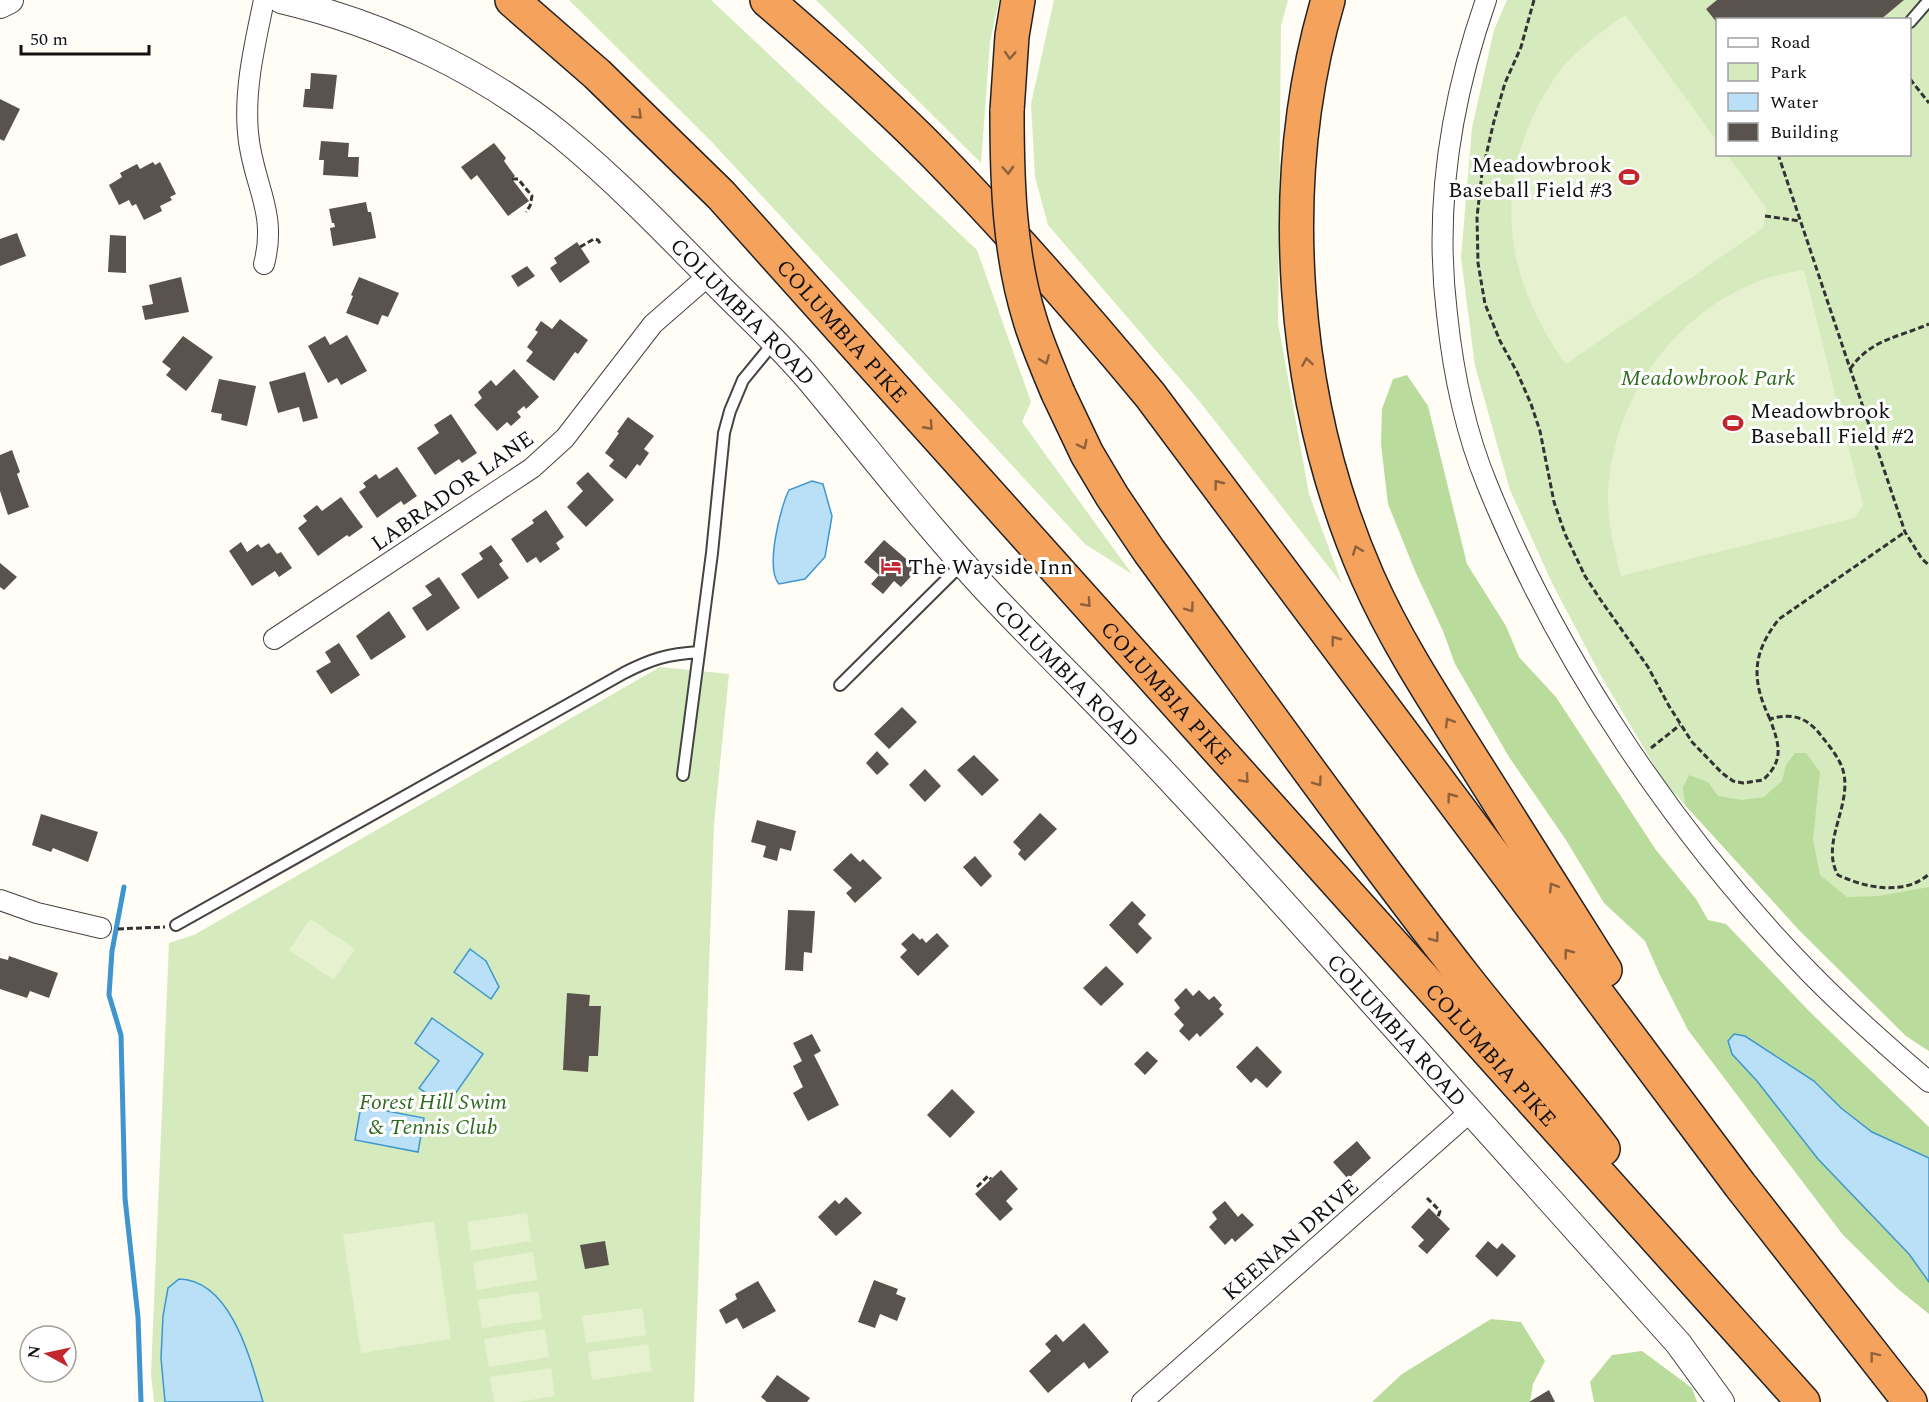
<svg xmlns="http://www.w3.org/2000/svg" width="1929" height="1402" viewBox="0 0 1929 1402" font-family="Spectral,serif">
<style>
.green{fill:#d5ebbd;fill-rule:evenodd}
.forest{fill:#b9dc9c}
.pitch{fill:#e6f2cf}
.water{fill:#b9e0f7;stroke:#3f96cf;stroke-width:1.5}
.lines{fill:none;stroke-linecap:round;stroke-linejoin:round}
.stream{stroke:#3f96cf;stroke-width:5}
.building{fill:#5a524d}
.service-casing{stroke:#444;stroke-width:14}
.minor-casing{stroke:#444;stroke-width:22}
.tertiary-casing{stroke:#444;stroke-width:28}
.motorway-casing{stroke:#222;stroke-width:36}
.path{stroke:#333;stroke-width:3;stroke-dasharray:6 3;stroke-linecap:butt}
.service{stroke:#fff;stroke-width:10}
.minor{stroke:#fff;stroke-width:20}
.tertiary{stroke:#fff;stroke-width:26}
.motorway{stroke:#f5a25d;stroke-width:33}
.motorway-bridge-casing{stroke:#222;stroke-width:36;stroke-linecap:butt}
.motorway-bridge{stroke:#f5a25d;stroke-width:33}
.oneway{stroke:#8e613b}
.labels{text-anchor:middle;stroke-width:6;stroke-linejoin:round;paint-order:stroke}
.poi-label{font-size:22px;fill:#111;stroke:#fff;text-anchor:start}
.street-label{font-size:22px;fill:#111;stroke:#fff}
.park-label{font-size:22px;font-style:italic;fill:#2f6b1f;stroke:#fff}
</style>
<rect width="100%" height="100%" fill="#fffdf5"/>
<path class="green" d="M569,0H711L977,250L1031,402L1022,422L1132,574L1085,544L709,139Z
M816,0H999L990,42L981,163Z
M1054,0H1288L1281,26L1278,323L1309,494L1342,584L1200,402L1048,225L1035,177L1031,104Z
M1507,0H1929V1051L1906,1036L1800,931L1664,782L1601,676L1553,585L1510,490L1475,366L1461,258L1472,128L1494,30ZM1718,20H1910V154H1718Z
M660,667L729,674L714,823L694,1402H154L151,1374L169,943L194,935Z"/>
<path class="forest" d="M1407,375L1428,406L1467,564L1506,626L1519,657L1556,697L1656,850L1696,899L1708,920L1726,924L1810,1012L1929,1127V1158L1872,1132L1841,1108L1814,1081L1746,1036L1734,1034L1732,1054L1757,1081L1818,1159L1909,1254L1929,1282V1314L1898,1289L1843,1235L1786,1160L1688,1030L1659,973L1645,941L1604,903L1566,840L1509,757L1455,664L1443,631L1415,571L1388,504L1381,444L1382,409L1393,379Z
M1795,753H1806L1820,772L1813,840L1820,875L1847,897L1879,896L1929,887V1051L1906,1036L1800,931L1685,805L1683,787L1689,775L1708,782L1718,796L1742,800L1764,797L1782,781L1786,765Z
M1491,1319L1521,1322L1545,1361L1533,1384L1530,1402H1372L1402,1374Z
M1642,1351L1692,1388L1697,1402H1594L1590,1382L1612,1355Z"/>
<path class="pitch" d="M1625,15L1717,141L1718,154L1727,155L1767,209L1763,228L1566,364C1500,274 1491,174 1554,79C1572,52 1600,33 1625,15Z
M1804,270L1863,505L1854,518L1621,576C1615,551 1608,525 1608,499C1610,401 1675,309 1768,278C1779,274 1792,272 1804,270Z
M310,919L355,949L334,980L289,950Z
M527,1213L531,1241L471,1251L467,1222Z
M434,1221L451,1339L361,1353L343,1235Z
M533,1252L537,1280L477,1290L473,1262Z
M538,1291L542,1319L482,1328L478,1300Z
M642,1308L646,1335L586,1343L582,1316Z
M545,1329L549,1357L489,1367L484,1339Z
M648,1344L652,1371L592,1380L588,1352Z
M551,1368L555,1396L518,1402H494L490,1377Z"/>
<path class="water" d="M812,481L823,484L832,516L825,557L805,579L779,584C765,569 780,508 789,490Z
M470,949L486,961L499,987L491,999L454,972Z
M432,1018L483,1054L446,1107L419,1088L439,1061L415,1043Z
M1734,1034L1745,1036L1814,1081L1841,1108L1872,1132L1929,1158V1282L1909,1254L1818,1159L1757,1081L1732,1054L1728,1041Z
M361,1106L424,1118L418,1152L355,1140Z
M179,1279C232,1280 251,1362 263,1402H165L161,1358L163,1316L168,1288Z"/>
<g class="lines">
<path class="stream" d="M124,887L112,951L109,995L121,1035L125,1198L138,1317L141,1402"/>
</g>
<path class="building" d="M1717,0H1904L1880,20H1718V24L1706,9Z
M311,73L337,75L333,109L303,107L305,89H310Z
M0,99L20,109L4,141L0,139Z
M321,141L349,143L348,157H359L358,177L323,175L324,160H319Z
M494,143L506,158L504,161L515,176L512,179L529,201L508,216L477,175L471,180L461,167Z
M153,162L155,165L160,162L176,194L170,197L172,200L160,206L162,211L144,220L136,204L132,206L129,200L119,205L109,185L122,177L120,173L137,164L140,169Z
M366,202L368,212H371L376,238L333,246L330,228L335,227L334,223H332L329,209Z
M17,233L26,256L0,266V239Z
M110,235L126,236V273L108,272Z
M577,242L590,262L560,283L550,268L557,263L554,258Z
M527,266L535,276L518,287L511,276Z
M181,277L189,312L145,320L142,306L153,304L149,285Z
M359,277L399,293L388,317L382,315L378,325L346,313L353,296L351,295Z
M560,319L588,340L578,354L575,352L554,381L526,361L533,352L527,347L538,332L535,330L541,321L552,329Z
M347,335L367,371L341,385L337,378L328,383L308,346L325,336L330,345Z
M183,336L213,357L186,391L166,375L171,369L162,362Z
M514,369L539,397L526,409L524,406L517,412L521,417L511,426L507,422L497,431L474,405L482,398L478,392L491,380L496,386Z
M305,372L318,418L303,422L299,407L278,413L269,382Z
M219,379L256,386L247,426L221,420L222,414L211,412Z
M451,414L477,453L462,463L459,459L435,475L417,448L439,433L434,425Z
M628,417L654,436L644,449L649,453L640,466L637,464L626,479L609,466L614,460L605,453L619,433L617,432Z
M12,450L20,472L17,474L29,507L8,515L0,491V455Z
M397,467L417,496L404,505L401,501L377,518L359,492L366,487L363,483L376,474L379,479Z
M588,472L614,500L586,527L567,507L583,491L576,483Z
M341,497L363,527L349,537L347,535L318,556L298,528L307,521L303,516L317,505L322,511Z
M546,510L564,537L556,543L560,549L540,563L536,557L527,563L511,539L534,523L532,520Z
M884,540L918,569L901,587L894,581L883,594L871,584L879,575L864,562Z
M241,542L247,552L258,544L261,548L269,543L277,554L281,552L292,568L279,577L275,571L252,586L229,551Z
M491,545L503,561L499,564L509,578L478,599L461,574L483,559L479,553Z
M0,563L17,577L4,590L0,587Z
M439,577L460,608L427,631L412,608L432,595L425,586Z
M389,611L406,637L371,660L356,636Z
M339,643L360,675L331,694L316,671L331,662L325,652Z
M902,707L917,722L889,749L874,734Z
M877,751L889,764L877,775L866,763Z
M974,755L999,780L982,796L957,770Z
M925,769L941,786L925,802L909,785Z
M1040,813L1057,829L1025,861L1018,854L1021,850L1013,842Z
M41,814L98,832L88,862L53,848L51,852L32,845Z
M757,820L796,831L791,851L780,848L777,861L763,857L766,846L751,842Z
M851,853L860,862L863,859L882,878L855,903L846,893L852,888L833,870Z
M975,856L992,876L981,887L963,867Z
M1132,901L1146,915L1138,924L1152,938L1137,954L1109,925Z
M788,910L815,911L812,953L804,952L803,971L785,970Z
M913,933L920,940L922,938L926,943L937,933L949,946L918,976L900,957L907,950L901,944Z
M9,956L58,973L49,998L30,991L27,998L0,989V958L8,960Z
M1106,966L1124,984L1101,1006L1083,988Z
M1186,988L1193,996L1199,990L1209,1000L1214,996L1222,1005L1219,1009L1224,1014L1200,1037L1197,1033L1189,1041L1179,1031L1184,1025L1174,1014L1180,1008L1174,1000Z
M567,993L590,995L589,1006H601L598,1056H589L588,1072L563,1070Z
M812,1034L821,1051L814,1055L839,1105L808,1121L793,1093L803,1087L793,1066L802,1061L793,1043Z
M1257,1046L1282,1072L1267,1088L1256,1078L1251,1083L1236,1067Z
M1147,1051L1158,1061L1145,1075L1134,1064Z
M952,1089L975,1112L950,1138L927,1115Z
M1357,1141L1371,1158L1348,1179L1333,1162Z
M1001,1170L1018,1189L1006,1201L1013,1209L1000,1221L975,1194Z
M846,1197L862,1213L836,1236L818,1217L835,1200L839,1204Z
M1225,1201L1238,1217L1242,1213L1254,1225L1235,1242L1232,1238L1225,1245L1209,1227L1217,1219L1212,1212Z
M1429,1208L1450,1229L1427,1254L1418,1246L1424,1240L1411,1227Z
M605,1241L609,1265L585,1269L580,1245Z
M1488,1241L1497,1249L1502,1243L1516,1256L1497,1277L1475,1256Z
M874,1280L898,1289L896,1294L906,1298L897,1321L880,1314L875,1328L858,1322Z
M758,1281L776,1311L743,1329L737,1318L726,1324L719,1310L737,1299L735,1294Z
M1084,1323L1109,1352L1089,1369L1084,1362L1048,1393L1029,1371L1051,1351L1045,1344L1056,1334L1063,1342Z
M777,1375L810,1398L807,1402H767L761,1397Z
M1549,1390L1555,1402H1529Z"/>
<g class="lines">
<g class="service-casing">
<path id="service" d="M1910,22L1929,0
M840,685L963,563
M683,775L712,553L724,433L730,411L743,380L775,341
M176,925L624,673C651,659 668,654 699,652"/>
</g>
<g class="minor-casing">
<path id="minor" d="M1486,0C1451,100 1434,208 1447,314C1453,371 1465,431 1487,484C1558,660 1677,836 1809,972C1847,1011 1888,1047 1929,1082
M264,264C278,211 252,183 248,133C244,88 255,44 264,0
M274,639L532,468L565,438L653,324L708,276
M0,900L37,913L101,928
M1142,1402L1470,1112"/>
</g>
<g class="tertiary-casing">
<g id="tertiary">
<path id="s1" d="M281,0C383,24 481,70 562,136C613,178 659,225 705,272C739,308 776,340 808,378C871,453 931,532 999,603C1058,665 1119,724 1177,787C1253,868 1327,952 1402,1035C1494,1138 1586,1240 1678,1343L1721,1402"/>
<path d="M0,5L10,0"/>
</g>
</g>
<g class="motorway-casing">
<g id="motorway">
<path id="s2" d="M512,0L597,74L721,195L1803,1402"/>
<path d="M767,0C825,50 882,100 935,154C1009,230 1082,313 1150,395L1740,1185L1910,1402"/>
<path d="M1328,0C1274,184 1291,403 1368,578C1396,641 1434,699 1470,756C1515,828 1561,899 1605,970"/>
<path d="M1007,111L1012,36L1018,0"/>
<path d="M1058,393L1087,454L1112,496L1149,551C1254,694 1357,839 1466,979C1511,1036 1559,1091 1603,1149"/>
</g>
</g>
<path class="path" d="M1534,0L1521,47L1505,83L1494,121L1482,173L1477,217L1478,263L1485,304L1500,341L1517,372L1531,404L1540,431L1554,502L1565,534L1585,576L1600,599L1648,667L1669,706L1692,742L1722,773L1733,781L1743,783L1763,780C1785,760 1779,744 1770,719C1790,713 1805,716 1819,733C1827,743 1837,755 1842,767C1855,803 1819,842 1838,875C1865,888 1905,896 1929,874
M1910,79L1929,103
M1778,154L1905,532L1922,559L1929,565
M512,179H518L532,196L530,206L526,212
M1765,216L1800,221
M580,247L594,239L598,240L601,245
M1850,369C1871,339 1897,338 1929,324
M1770,719C1751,680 1752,653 1779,619L1905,532
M1651,748L1680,725
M118,929L165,927
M977,1187L988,1176L991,1179
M1427,1198L1440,1211L1438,1217"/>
<use href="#service" class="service"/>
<use href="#minor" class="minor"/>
<use href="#tertiary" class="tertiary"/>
<use href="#motorway" class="motorway"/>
<g class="motorway-bridge-casing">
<path id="motorway-bridge" d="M1007,111C1007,181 1009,253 1030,320C1037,344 1048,369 1058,393"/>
</g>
<use href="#motorway-bridge" class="motorway-bridge"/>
</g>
<defs><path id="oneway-chevron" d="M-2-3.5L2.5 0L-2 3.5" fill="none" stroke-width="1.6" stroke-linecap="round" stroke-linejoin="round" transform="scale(1.5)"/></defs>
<g class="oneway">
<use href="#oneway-chevron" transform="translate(1010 55) rotate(94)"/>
<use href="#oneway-chevron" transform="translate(638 115) rotate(44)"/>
<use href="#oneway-chevron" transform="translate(1008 170) rotate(87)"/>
<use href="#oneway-chevron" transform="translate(1045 360) rotate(69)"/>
<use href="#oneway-chevron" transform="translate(1307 362) rotate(-99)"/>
<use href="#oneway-chevron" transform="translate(929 426) rotate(48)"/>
<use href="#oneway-chevron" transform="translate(1083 445) rotate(64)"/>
<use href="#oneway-chevron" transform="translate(1218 484) rotate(-127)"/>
<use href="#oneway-chevron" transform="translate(1357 550) rotate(-111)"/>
<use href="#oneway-chevron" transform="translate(1087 603) rotate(48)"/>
<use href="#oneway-chevron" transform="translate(1190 608) rotate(54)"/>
<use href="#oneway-chevron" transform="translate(1335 640) rotate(-127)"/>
<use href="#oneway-chevron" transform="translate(1449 722) rotate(-122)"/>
<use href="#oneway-chevron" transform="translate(1245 779) rotate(48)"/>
<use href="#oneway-chevron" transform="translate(1318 782) rotate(54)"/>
<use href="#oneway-chevron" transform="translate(1451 797) rotate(-127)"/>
<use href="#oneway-chevron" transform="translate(1553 887) rotate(-122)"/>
<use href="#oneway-chevron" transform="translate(1435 938) rotate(53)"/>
<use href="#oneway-chevron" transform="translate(1568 953) rotate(-127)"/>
<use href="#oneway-chevron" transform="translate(1874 1356) rotate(-128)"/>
</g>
<defs>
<g id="stadium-bare" transform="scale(1.62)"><path d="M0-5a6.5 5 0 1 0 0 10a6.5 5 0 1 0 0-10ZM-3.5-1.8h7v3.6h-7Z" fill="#c4262e" stroke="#fff" stroke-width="2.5" paint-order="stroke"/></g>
<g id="hotel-bare" transform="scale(1.62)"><path d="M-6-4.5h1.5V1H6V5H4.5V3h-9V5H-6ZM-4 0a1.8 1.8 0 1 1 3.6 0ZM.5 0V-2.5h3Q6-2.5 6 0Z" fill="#c4262e" stroke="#fff" stroke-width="2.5" paint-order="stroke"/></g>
</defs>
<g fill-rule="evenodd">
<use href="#stadium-bare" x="1629" y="177"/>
<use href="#stadium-bare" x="1733" y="423"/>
<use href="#hotel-bare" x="891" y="566"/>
</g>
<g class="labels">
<g class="poi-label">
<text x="1612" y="172" text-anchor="end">Meadowbrook<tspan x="1612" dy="25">Baseball Field #3</tspan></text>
<text x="1750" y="418">Meadowbrook<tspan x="1750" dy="25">Baseball Field #2</tspan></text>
<text x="908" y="574">The Wayside Inn</text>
</g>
<g class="street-label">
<text dy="8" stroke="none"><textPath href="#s1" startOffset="567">COLUMBIA ROAD</textPath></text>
<text dy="8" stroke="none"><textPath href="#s2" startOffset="468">COLUMBIA PIKE</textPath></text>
<text transform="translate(452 490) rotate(-35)" y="8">LABRADOR LANE</text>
<text dy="8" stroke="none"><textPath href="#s1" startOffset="1053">COLUMBIA ROAD</textPath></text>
<text dy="8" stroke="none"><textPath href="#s2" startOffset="954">COLUMBIA PIKE</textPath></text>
<text dy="8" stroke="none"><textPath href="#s1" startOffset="1539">COLUMBIA ROAD</textPath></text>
<text dy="8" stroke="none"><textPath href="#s2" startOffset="1440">COLUMBIA PIKE</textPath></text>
<text transform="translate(1290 1239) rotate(-41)" y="8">KEENAN DRIVE</text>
</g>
<g class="park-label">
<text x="1708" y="385">Meadowbrook Park</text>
<text x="433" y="1109">Forest Hill Swim<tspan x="433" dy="25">&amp; Tennis Club</tspan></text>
</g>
</g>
<rect x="1716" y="18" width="195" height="138" fill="#ffffff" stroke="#a0a0a0" stroke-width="1.5"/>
<rect x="1728" y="38" width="30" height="9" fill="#ffffff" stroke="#a0a0a0" stroke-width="1.5"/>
<text x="1770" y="48" font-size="18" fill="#111111">Road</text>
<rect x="1728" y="63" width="30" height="18" fill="#d5ebbd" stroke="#a0a0a0" stroke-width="1.5"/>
<text x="1770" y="78" font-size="18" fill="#111111">Park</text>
<rect x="1728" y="93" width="30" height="18" fill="#b9e0f7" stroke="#a0a0a0" stroke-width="1.5"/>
<text x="1770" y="108" font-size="18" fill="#111111">Water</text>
<rect x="1728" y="123" width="30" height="18" fill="#5a524d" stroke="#a0a0a0" stroke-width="1.5"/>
<text x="1770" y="138" font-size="18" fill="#111111">Building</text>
<g transform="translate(48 1354) rotate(278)"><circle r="28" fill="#ffffff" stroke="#a0a0a0" stroke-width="1.5"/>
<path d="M0-4.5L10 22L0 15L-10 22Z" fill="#c4262e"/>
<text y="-9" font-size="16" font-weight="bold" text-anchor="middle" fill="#111111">N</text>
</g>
<path d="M21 45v9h128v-9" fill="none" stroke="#111111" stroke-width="3"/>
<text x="30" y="45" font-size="18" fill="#111111" stroke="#ffffff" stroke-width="4.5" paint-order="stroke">50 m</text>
</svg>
